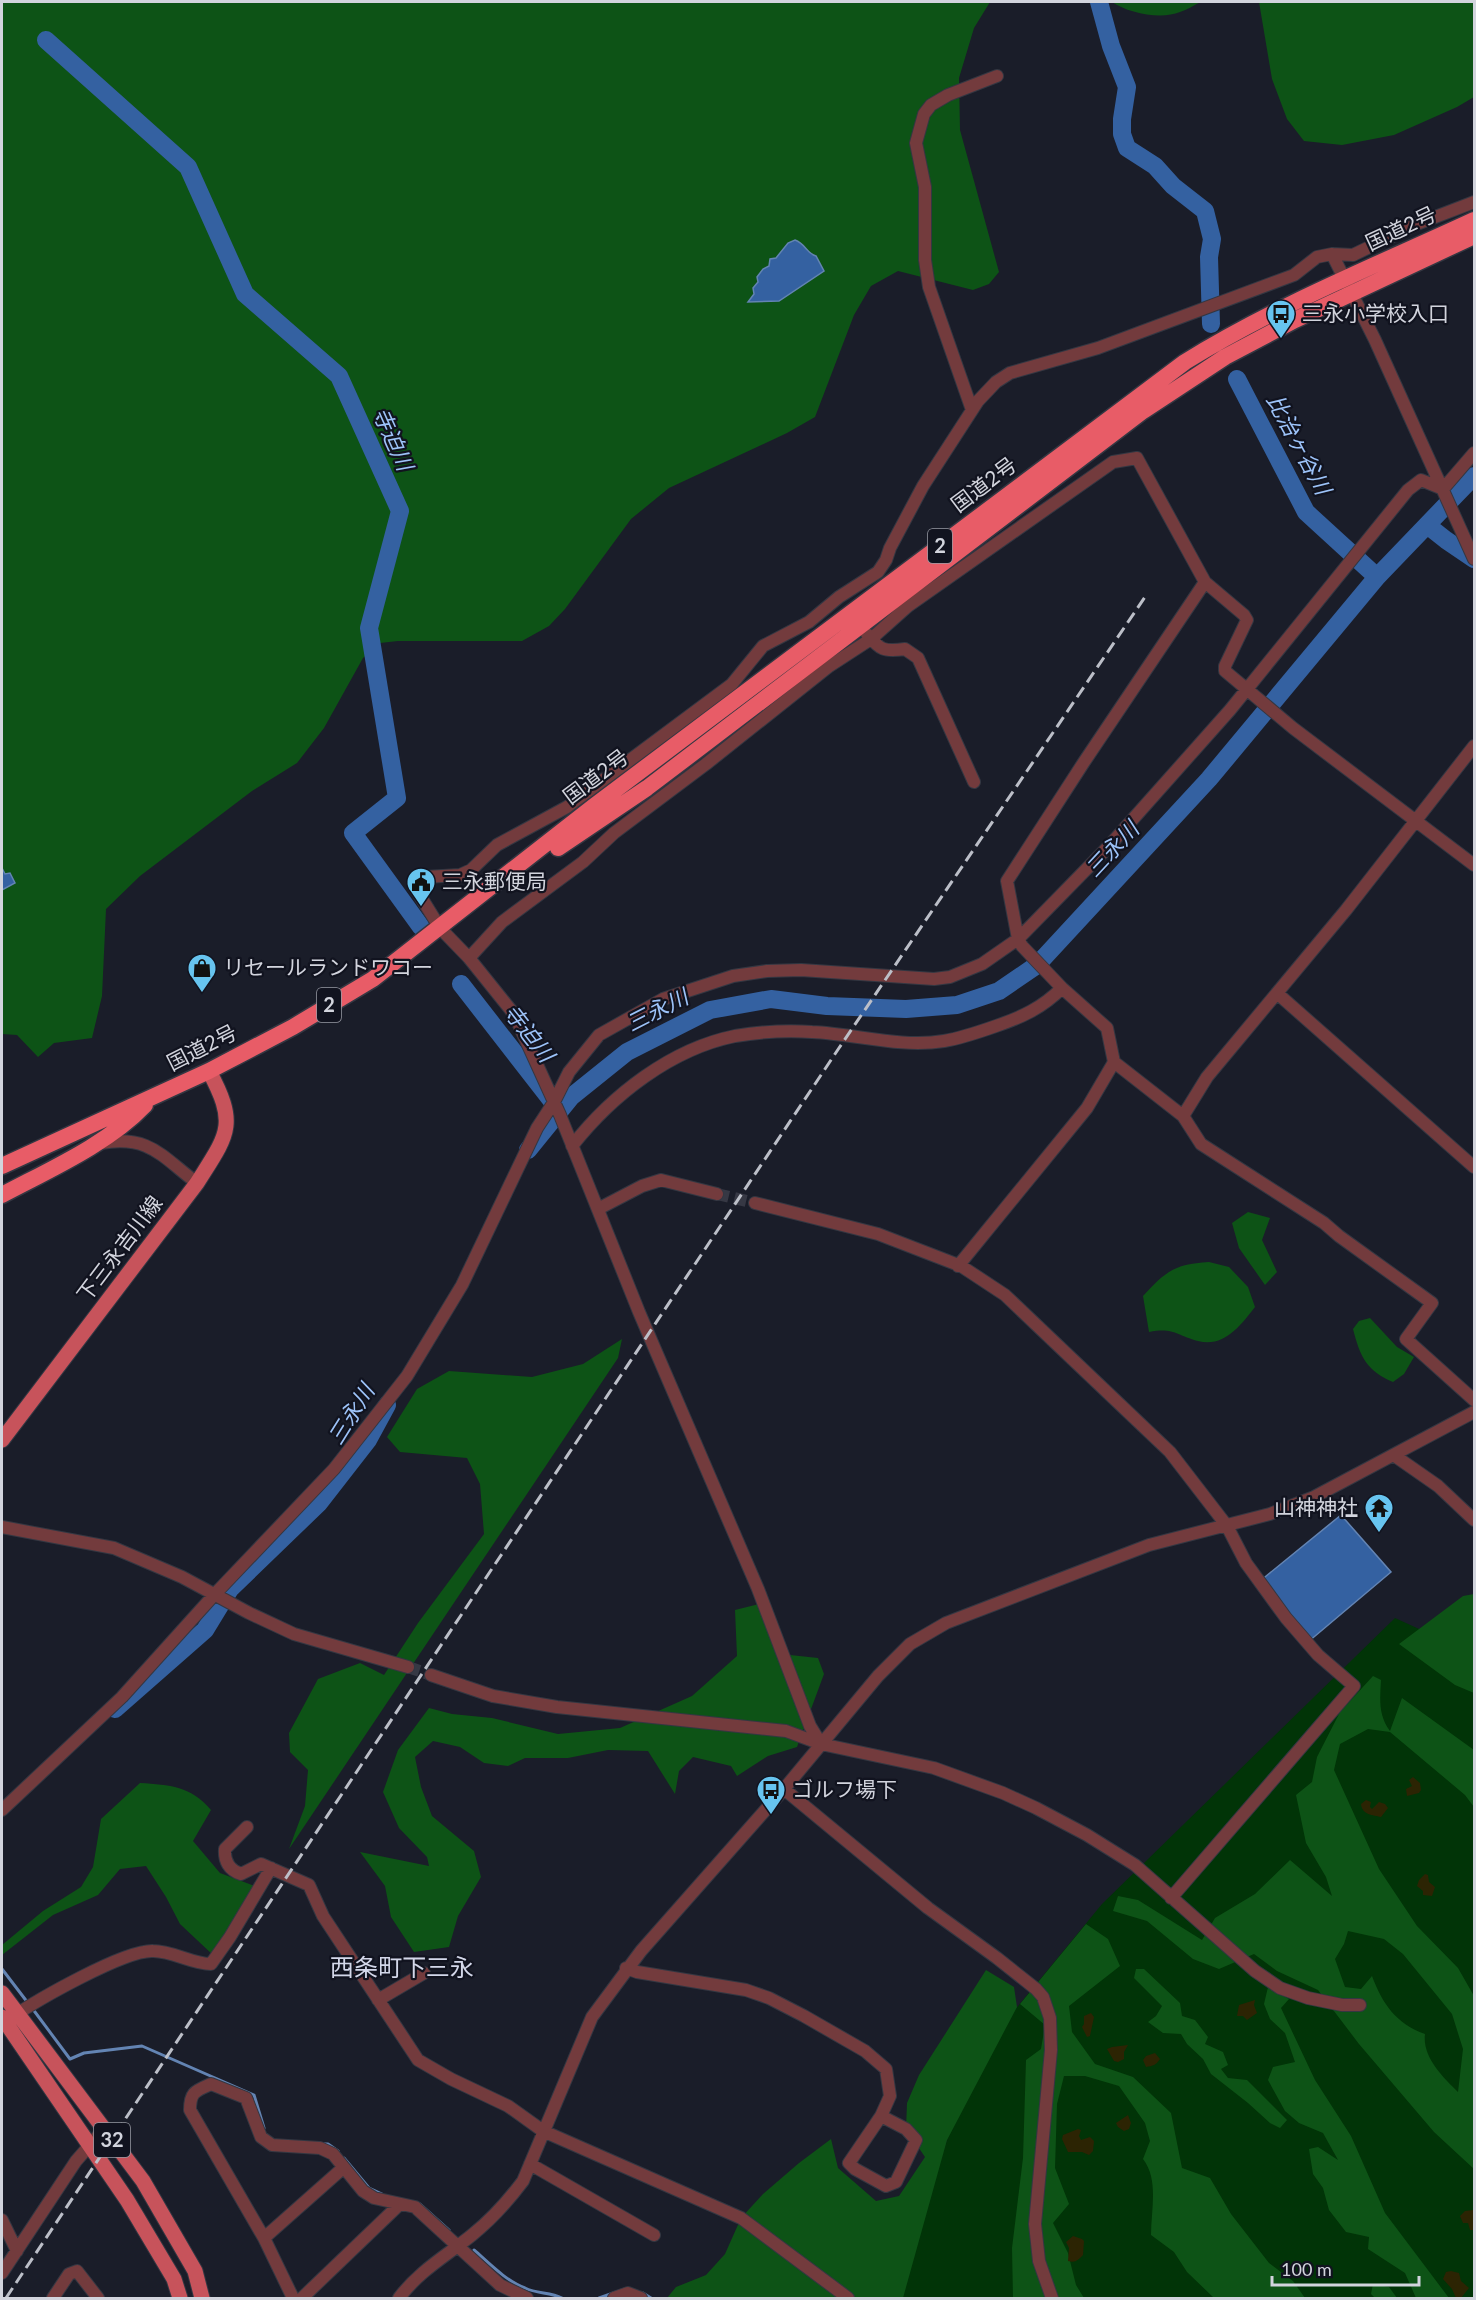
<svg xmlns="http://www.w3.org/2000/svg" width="1476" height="2300" viewBox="0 0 1476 2300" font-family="Lato,'Noto Sans JP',sans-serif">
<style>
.green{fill:#013407}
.forest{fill:#0d5316;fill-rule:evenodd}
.sand{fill:#2c2403}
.water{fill:#3461a1;stroke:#6384b3;stroke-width:1.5}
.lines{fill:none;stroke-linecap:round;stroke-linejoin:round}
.stream{stroke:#6384b3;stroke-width:3}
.river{stroke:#3461a1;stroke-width:18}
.minor-tunnel{stroke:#363844;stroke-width:12;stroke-dasharray:12 6;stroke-linecap:butt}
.minor-casing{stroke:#343742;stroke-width:14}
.major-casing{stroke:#343742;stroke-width:17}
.highway-casing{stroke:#343742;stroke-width:19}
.minor{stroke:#733b3d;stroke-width:12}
.major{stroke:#c7535b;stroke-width:15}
.highway{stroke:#e85c67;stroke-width:16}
.rail{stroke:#bcbfc8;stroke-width:3;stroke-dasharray:12 6;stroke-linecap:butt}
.labels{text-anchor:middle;stroke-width:4.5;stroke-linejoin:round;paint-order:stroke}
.shield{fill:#11131f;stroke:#989aa4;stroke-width:1.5}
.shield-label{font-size:20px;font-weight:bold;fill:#d2d4dd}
.street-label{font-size:21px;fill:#d2d4dd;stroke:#11131f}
.poi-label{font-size:21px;fill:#d2d4dd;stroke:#11131f;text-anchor:start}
.water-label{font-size:22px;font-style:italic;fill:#9dc3f9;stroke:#11131f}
.quarter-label{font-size:24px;fill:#d3d7e9;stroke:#11131f}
</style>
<rect width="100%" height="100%" fill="#1a1d29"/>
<path class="green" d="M1395,1618L1474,1654V2298H892L976,2057L1102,1904Z"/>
<path class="forest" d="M2,2H990L974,28L959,78L960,130L999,272L989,284L973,290L898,271L871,286L854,315L815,417L787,433L669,488L631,519L565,609L549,626L522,641H398L380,643L363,658L324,728L297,763L252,791L140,876L106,909L102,996L92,1038L54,1043L38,1057L17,1035L2,1034Z
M1112,2H1201C1194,5 1187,10 1180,12C1161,20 1128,13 1112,2Z
M1259,2H1474V97L1457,107L1394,135L1342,145L1304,141L1287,119L1272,79Z
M1248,1212L1270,1218L1262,1240L1277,1272L1265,1285L1239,1248L1232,1223Z
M1209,1262L1229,1267L1248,1287L1255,1307C1241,1325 1224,1348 1198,1341C1176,1335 1173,1327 1149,1332L1143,1296C1166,1271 1175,1264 1209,1262Z
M1370,1318L1397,1347L1414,1357L1404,1374L1393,1382C1367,1371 1360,1357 1353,1329L1359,1321Z
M622,1339L618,1358L289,1849L305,1806L308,1770L290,1752L289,1733L318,1679L360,1663L384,1675L418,1623L484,1534L480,1484L467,1458L400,1452L387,1437L417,1389L449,1371L532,1377L583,1364Z
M1474,1594V1693L1455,1685L1399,1644L1463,1596Z
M763,1603L790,1655L818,1658L824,1674L797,1747L768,1756L737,1776L731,1766L693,1757L679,1771L675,1794L648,1751L608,1750L568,1758H525L508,1766L484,1763L460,1747L433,1741L415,1757L421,1787L432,1816L474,1851L481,1877L458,1916L449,1947L414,1952L391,1917L385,1886L360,1852L429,1866L427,1857L399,1828L383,1792L398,1750L429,1708L452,1714L492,1718L558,1734L620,1728L692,1696L737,1656L735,1610Z
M1373,1676L1381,1680C1380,1699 1378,1715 1390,1731L1402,1698L1474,1750V1807L1465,1795L1390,1732L1368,1729L1340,1744L1334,1770L1379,1869L1417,1926L1458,1968L1474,1996V2169L1434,2132L1359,2044L1318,1990L1277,1971L1254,1954L1219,1969L1193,1959L1147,1921L1113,1911L1118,1896L1138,1900L1202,1940L1215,1918L1255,1894L1290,1860L1332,1896L1326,1877L1306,1843L1296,1795L1312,1782L1317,1757L1340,1712ZM1348,1931L1384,1939L1403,1954L1452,2014L1463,2049L1458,2092C1443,2077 1422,2057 1425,2034C1396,2024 1382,2003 1372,1976L1361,1989L1345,1987L1335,1959L1344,1944Z
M140,1783C170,1785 191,1786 211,1810L193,1841L220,1873L257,1887L213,1955L180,1924L166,1897L146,1866L120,1869L98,1895L53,1915L2,1955V1945L43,1911L81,1887L93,1867L101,1819Z
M1086,1924L1108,1939L1120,1966L1069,2006L1072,2032L1095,2064L1133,2077L1171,2113L1182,2168L1210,2178L1231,2214L1269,2263L1293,2281L1305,2298H1214L1187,2272L1174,2252L1151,2235C1151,2209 1159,2180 1143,2159L1150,2141L1145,2123L1119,2086L1085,2076H1064L1057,2104L1055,2168L1069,2204L1053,2223L1068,2253L1076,2285L1084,2298H1013L1012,2248L1023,2158L1026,2060L1041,2049L1045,2025L1020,2004Z
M1136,1969H1144L1180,2003L1182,2016L1195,2020L1208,2037L1205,2044L1223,2052L1228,2065L1221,2069L1228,2078L1247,2080L1287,2120L1280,2128L1270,2123L1248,2103L1211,2074L1203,2059L1187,2044L1181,2034L1163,2033L1148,2022L1156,2016L1162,2006L1134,1978Z
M986,1970L1014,1987L1017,2007L947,2140L903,2298H667L676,2287L706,2275L725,2254L741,2218L763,2194L799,2163L831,2139L838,2168L876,2201L899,2196L925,2157L906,2129L907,2103L919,2075Z
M1268,1987L1289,1999L1281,2008L1315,2080L1351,2136L1385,2213L1449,2298H1416L1405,2273L1368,2249L1369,2237L1346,2232L1329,2210L1323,2188L1313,2174L1309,2149L1318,2147L1338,2160L1323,2133L1299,2123L1285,2111L1268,2080L1273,2067L1295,2062L1285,2033L1270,2019L1264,2004Z
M1373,2284L1389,2287L1397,2298H1375L1371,2294Z"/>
<path class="sand" d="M1413,1777L1420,1783L1421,1790L1419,1793L1407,1796L1406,1789L1412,1786L1409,1780Z
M1366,1800L1371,1802L1370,1807L1372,1809L1379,1802L1385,1804L1388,1808L1381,1817C1373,1815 1362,1815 1361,1804Z
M1425,1874L1428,1875L1429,1882L1435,1887L1432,1896L1423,1895V1891L1417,1886L1419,1880Z
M1255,2000L1254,2005L1257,2013L1247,2020L1243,2016H1237L1239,2005Z
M1091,2013L1094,2017L1090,2036L1087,2037L1082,2027L1084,2024V2016Z
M1128,2045L1124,2052V2059L1118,2062L1114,2061L1107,2049L1112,2047Z
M1155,2053L1160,2059C1156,2065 1153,2066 1146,2067L1143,2060L1146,2056Z
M1128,2115L1131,2123L1129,2129L1124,2131L1118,2127L1116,2123Z
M1078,2129L1081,2130L1079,2136L1081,2140L1090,2137L1094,2141L1093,2151L1089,2155L1082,2152H1068L1062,2139L1063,2135Z
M1473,2210H1474V2230H1470L1468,2223H1463L1460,2216L1465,2211Z
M1073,2236L1082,2239L1084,2241L1083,2255C1078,2260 1076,2263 1068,2261L1069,2248L1066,2242Z
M1451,2271L1459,2273L1461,2281L1469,2288L1461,2298H1456L1452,2289L1443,2279L1446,2272Z"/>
<path class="water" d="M795,240C806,244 806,253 816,256L824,271L779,301L748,302L754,294L753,288L758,282L757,277L763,269L769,266L770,259L776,258L788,243Z
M2,868L5,874L10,873L15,883L2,890Z
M1341,1515L1391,1572L1308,1642L1260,1581Z"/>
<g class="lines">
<path class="stream" d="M2,1969L28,2003
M32,2008L70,2059L84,2053L142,2046L254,2095L264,2128
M323,2144H328L338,2151
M344,2158L369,2188L382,2194
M420,2204L449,2230
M474,2250C489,2263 506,2281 525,2288C537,2294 550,2292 562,2298
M643,2293L651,2298
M599,2298L625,2289"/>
<path class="river" d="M1099,2L1111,46L1127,87L1122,119V134L1127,148L1155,166L1173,186L1205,211L1212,239L1209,257L1211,324
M46,40L188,167L245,294L339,376L400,511L369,628L397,798L353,833L421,927
M1237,379L1306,512L1377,577
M1427,525L1446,540L1474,559
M461,984L555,1105
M528,1150L571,1097L627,1052L710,1010L771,999L827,1006L906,1009L957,1005L999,991L1037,965L1209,779L1377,577L1474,476
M115,1709L205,1630L230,1589L319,1503L368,1440L387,1405"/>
<path class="minor-tunnel" d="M717,1194L755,1203
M408,1667L431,1675"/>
<g class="minor-casing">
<path id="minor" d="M1332,254L1353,255L1417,224L1474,202
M972,410L929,287L925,260V187L916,143L924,114L931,105L948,95L997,76
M1443,489L1474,453
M1205,582L1084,762L1007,881L1018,939L1022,946L1062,988L1107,1028L1114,1062L1183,1116L1201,1144L1324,1223L1339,1236L1432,1303L1406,1339L1474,1400
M867,634C880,650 884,652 905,649L918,658L974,782
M469,958L502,922L583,862L614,833L706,764L828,667L871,639L908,606L1113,462L1137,458L1205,582L1244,615L1247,620L1225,666V671L1293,728L1474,865
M1278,994L1474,1167
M1183,1116L1207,1077L1346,910L1474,746
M101,1143C150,1135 161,1156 197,1183
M572,1146C612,1095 671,1049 735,1036C760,1032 788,1030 812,1032C856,1034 900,1048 944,1041C962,1038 979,1032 996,1026C1022,1017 1042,1008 1062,988
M755,1203L878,1234L961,1266L1005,1295L1170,1452L1227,1526L1246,1563L1286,1618L1318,1655L1354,1686L1171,1898
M598,1209L642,1186L661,1180L717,1194
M958,1266L1087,1108L1114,1062
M1395,1456L1438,1486L1474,1520
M2,1527L114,1548L182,1577L249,1613L294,1634L408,1667
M431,1675L493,1696L557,1707L786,1731L821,1744L934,1768L1003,1793L1036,1808L1087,1835L1135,1865L1255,1971L1280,1988L1308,1998L1342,2005H1360
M821,1744L810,1726L758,1589L639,1312L560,1115L514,1014L469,958L440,928L414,886L417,880L425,877L460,875L471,870L497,845L567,807L732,684L763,646L809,622L839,597L878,572L886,560L890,548L923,486L978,401L996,382L1010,373L1098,348L1294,275L1317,257L1332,254L1375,340L1474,559
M784,1789L928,1908L997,1958L1036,1989L1043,1997L1050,2018L1051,2050L1035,2224L1039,2261L1052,2298
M2,1810L122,1697L214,1595L334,1469L407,1376L462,1285L537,1128L554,1102L569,1072L599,1035L663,999L733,976L767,971L801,970L934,979L950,977L982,964L1018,939L1109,846L1230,710L1408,490L1421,480L1443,489
M247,1827L225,1849C224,1861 229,1870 241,1874L261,1864L309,1885L323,1916L418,2060L451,2079L508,2106L543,2131L741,2218L848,2298
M626,1968L637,1972L746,1990L769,1998L804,2016L865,2051L886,2069L890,2096L881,2116L906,2129L916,2140L896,2182L886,2186L855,2169L849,2163L881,2116
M378,2000L424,1973
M11,2018C37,2000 124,1950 153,1951C173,1951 192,1964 211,1964L230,1937L271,1868
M530,2164L654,2235
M2,2220L17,2251
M264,2238L343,2168
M2,2273L76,2161L104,2129
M53,2298L69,2274L77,2271L98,2298
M293,2298L264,2238L190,2110C190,2092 195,2091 211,2084L246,2098L261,2137L272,2145L320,2148L333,2154L363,2191L374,2198L415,2207L500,2285L527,2298
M302,2298L400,2204
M399,2298C419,2271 446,2256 472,2235C492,2219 508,2201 523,2181L592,2017L641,1951L784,1789L878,1676L910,1644L946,1623L1149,1545L1270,1514L1314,1497L1474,1412
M614,2298L628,2293L641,2298"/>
</g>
<g class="major-casing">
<path id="major" d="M2,1440L197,1183C228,1134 238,1125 209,1071
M2,1993L143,2181L195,2271L202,2298
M2,2017L127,2200L174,2279L180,2298"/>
</g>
<g class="highway-casing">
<path id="highway" d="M558,848L647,788L1143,411L1225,357L1295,320L1474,236
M2,1166L209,1071L293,1027L373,979L594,806L1185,362C1277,305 1377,265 1474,220
M2,1195C49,1170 108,1144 145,1105"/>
</g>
<use href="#minor" class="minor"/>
<use href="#major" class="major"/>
<use href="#highway" class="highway"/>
<path class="rail" d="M6,2298L839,1048L1145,597"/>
</g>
<defs>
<g id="bus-pin" transform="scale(1.5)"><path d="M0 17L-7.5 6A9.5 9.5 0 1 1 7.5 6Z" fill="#67c4ef" stroke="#11131f"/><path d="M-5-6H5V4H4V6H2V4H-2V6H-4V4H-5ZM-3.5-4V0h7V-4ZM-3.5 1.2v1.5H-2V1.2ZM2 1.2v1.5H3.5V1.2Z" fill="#111"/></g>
<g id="civic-pin" transform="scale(1.5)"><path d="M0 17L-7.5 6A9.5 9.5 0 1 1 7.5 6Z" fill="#67c4ef" stroke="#11131f"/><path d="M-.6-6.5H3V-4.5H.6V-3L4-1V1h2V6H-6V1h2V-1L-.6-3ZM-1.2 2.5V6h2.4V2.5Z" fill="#111"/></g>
<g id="shop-pin" transform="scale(1.5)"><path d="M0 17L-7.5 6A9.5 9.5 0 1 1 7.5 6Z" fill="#67c4ef" stroke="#11131f"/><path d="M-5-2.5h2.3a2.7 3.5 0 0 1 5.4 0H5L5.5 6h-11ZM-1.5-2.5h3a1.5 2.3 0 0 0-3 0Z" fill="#111"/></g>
<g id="temple-pin" transform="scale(1.5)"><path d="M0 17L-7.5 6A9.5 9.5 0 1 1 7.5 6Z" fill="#67c4ef" stroke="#11131f"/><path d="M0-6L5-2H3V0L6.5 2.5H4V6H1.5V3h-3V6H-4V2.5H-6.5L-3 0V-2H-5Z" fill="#111"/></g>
</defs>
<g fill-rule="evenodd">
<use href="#bus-pin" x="1281" y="314"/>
<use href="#civic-pin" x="421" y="882"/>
<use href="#shop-pin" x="202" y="968"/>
<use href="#temple-pin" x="1379" y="1508"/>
<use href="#bus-pin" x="771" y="1790"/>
</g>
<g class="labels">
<g class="shield">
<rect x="928" y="529" width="24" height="34" rx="4.5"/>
<rect x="317" y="988" width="24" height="34" rx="4.5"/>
<rect x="94" y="2123" width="36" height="34" rx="4.5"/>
</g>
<g class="shield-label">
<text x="940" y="553">2</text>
<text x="329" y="1012">2</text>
<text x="112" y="2147">32</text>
</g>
<g class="street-label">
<text transform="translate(1401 229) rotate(-25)" y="7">国道2号</text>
<text transform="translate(984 485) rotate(-37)" y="7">国道2号</text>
<text transform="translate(596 777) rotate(-37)" y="7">国道2号</text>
<text transform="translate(202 1048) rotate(-27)" y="7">国道2号</text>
<text transform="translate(120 1249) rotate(-53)" y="7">下三永吉川線</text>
</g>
<g class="poi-label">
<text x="1302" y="321">三永小学校入口</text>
<text x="442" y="889">三永郵便局</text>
<text x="223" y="975">リセールランドワコー</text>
<text x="1358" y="1515" text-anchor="end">山神神社</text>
<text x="792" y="1797">ゴルフ場下</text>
</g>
<g class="water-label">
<text transform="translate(393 439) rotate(66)" y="8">寺迫川</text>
<text transform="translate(1299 444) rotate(62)" y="8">比治ヶ谷川</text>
<text transform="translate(1112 849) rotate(-47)" y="8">三永川</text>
<text transform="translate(657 1010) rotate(-27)" y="8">三永川</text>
<text transform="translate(529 1033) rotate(52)" y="8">寺迫川</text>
<text transform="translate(351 1414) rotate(-58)" y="8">三永川</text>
</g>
<g class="quarter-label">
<text x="402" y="1976">西条町下三永</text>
</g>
</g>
<rect width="1476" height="2300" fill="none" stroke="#d2d4dd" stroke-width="6"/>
<path d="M1272 2276v9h147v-9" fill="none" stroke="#d2d4dd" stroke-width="3"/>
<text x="1281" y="2276" font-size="18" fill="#d2d4dd" stroke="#11131f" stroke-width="4.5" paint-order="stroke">100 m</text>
</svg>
